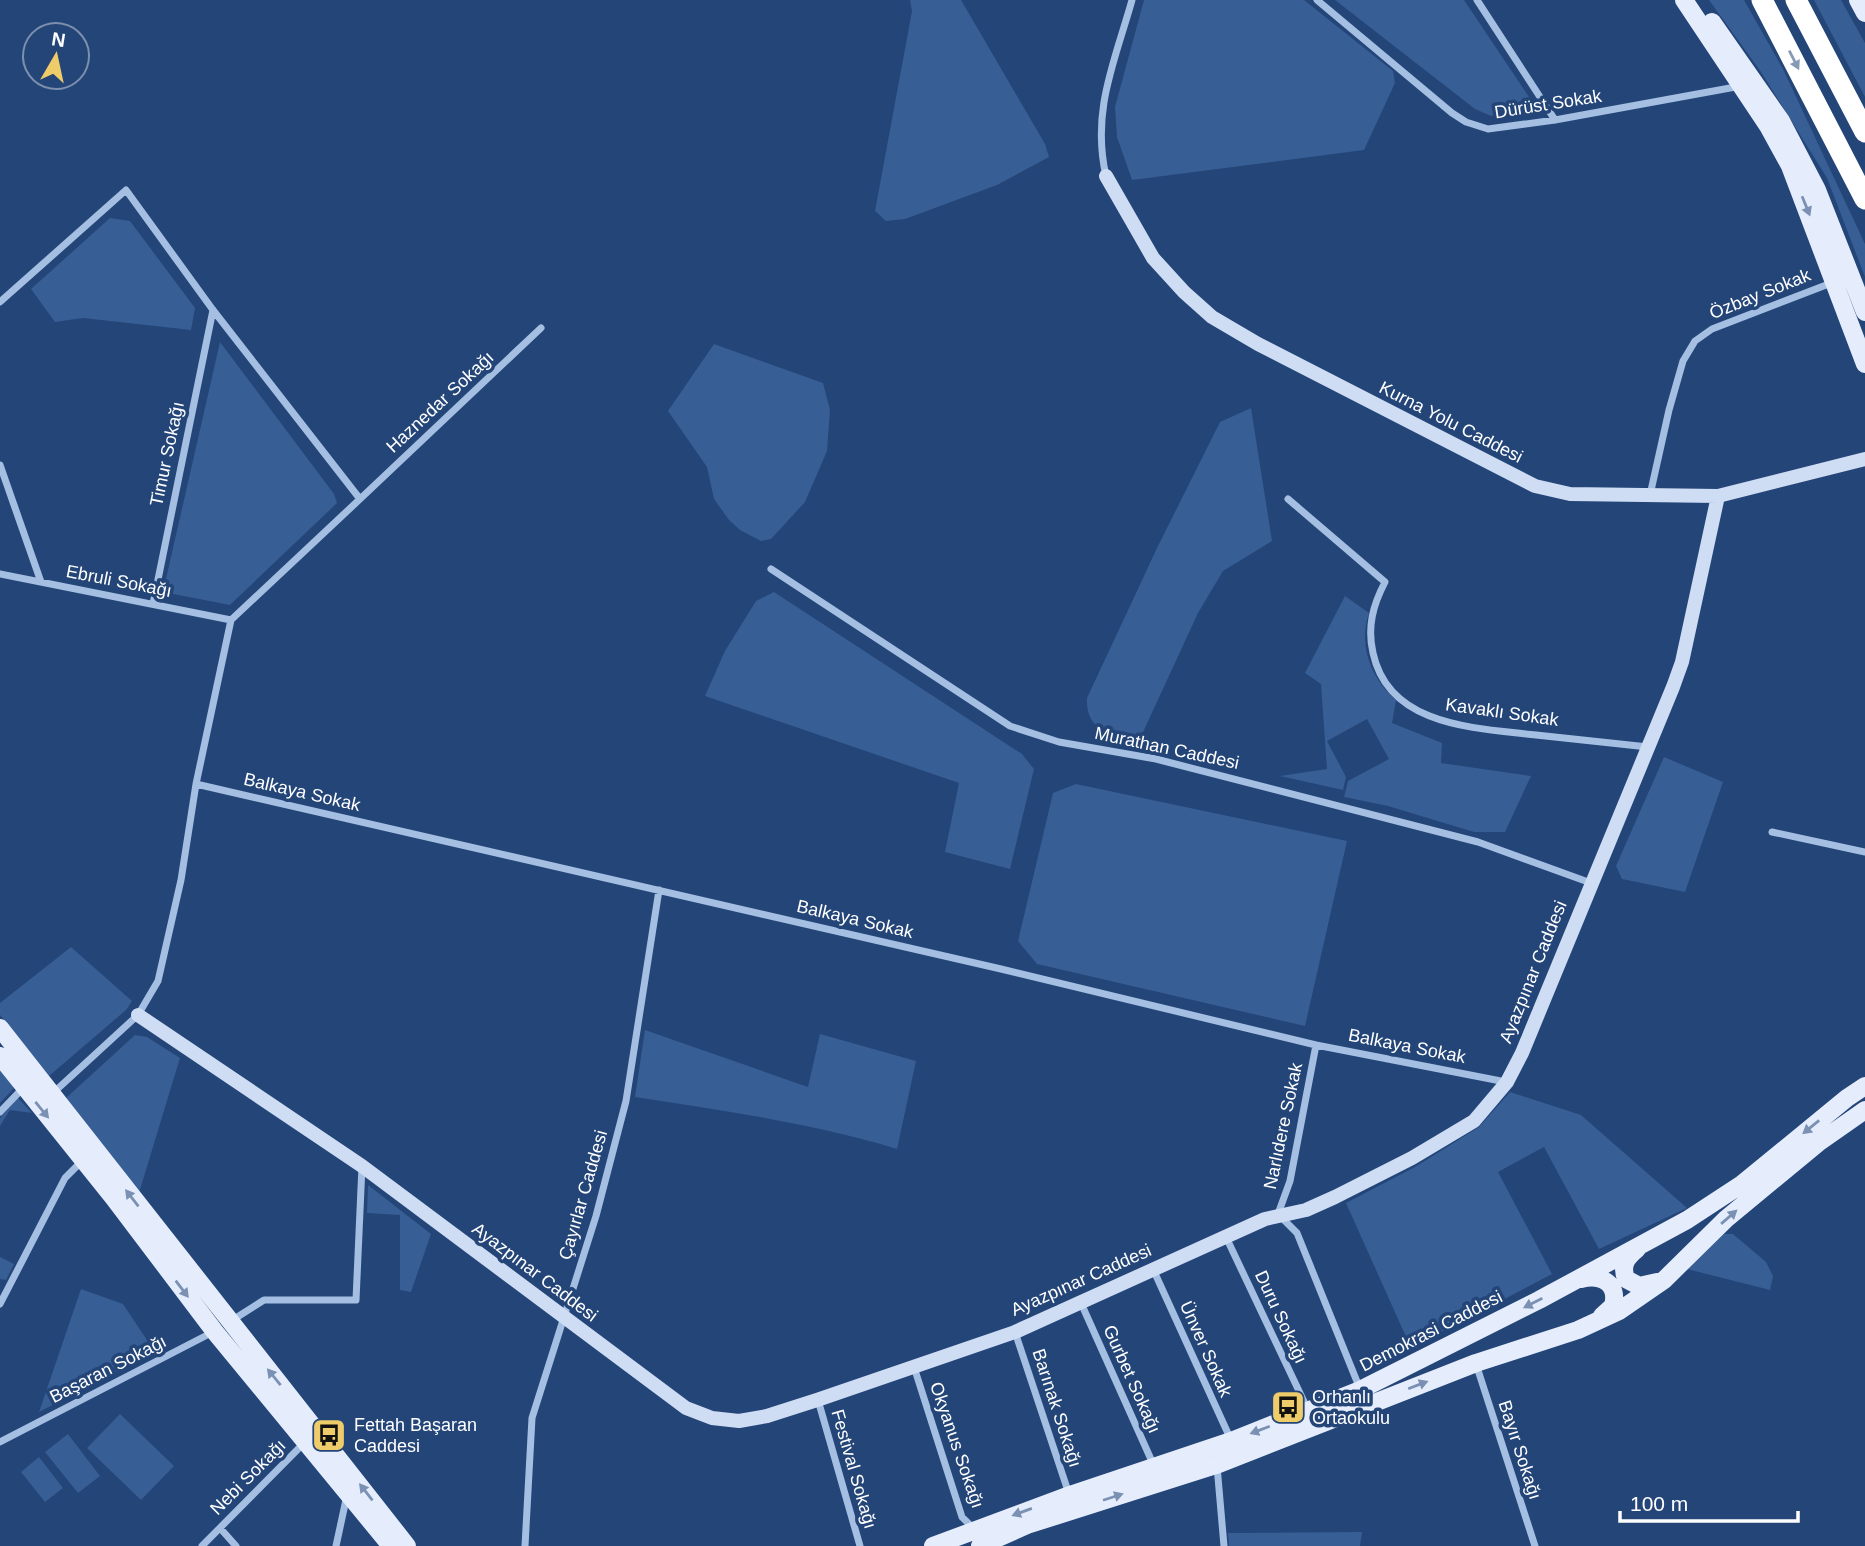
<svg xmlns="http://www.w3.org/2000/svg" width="1865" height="1546" viewBox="0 0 1865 1546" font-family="Arial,sans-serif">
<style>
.green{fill:#375e95}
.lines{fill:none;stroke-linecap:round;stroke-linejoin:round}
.street{stroke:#a5bfe3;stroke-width:7}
.secondary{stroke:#ceddf4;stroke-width:14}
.primary{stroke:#e5edfc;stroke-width:18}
.highway{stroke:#fff;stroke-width:21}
.oneway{fill:#8799b5}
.oneway2{fill:#7b91b3}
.labels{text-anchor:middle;stroke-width:7;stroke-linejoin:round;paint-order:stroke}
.street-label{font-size:18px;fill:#fff;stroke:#244578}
.poi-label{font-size:18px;fill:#fff;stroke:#244578;text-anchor:start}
</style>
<rect width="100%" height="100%" fill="#244578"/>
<path class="green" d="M910,0H961L1045,144L1049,157L997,185L905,219L886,221L875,211L912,11Z
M1144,0H1304L1393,71L1395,83L1364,150L1132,180L1117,137L1115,107Z
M1335,0H1464L1537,109L1491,116L1475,109Z
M1709,0H1744L1783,69L1865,244V277L1827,178L1761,72Z
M1814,0H1841L1865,43V97Z
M110,218L130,221L195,308L191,330L83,318L55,322L31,289Z
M220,342L334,494L337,503L230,605L163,592Z
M714,344L823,383L830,410L827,451L805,502L771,539L761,541L740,530L729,520L714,499L707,467L668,411Z
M1251,408L1272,541L1223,571L1198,613L1138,743C1113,737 1085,731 1087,698L1157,548L1220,422Z
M774,592L1022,754L1034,769L1010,869L945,852L959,783L705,696L725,651L756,601Z
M1345,596L1369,613C1358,645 1371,679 1396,700L1392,723L1442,743L1441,763L1531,776L1505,832H1474L1388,806L1344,797L1348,781L1389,759L1367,719L1327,741L1346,777L1343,790L1280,776L1327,769L1321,684L1305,673Z
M1664,757L1723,782L1685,892L1622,879L1616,866Z
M1076,784L1347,841L1305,1026L1037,964L1018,941L1053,793Z
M71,947L132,1001L126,1010L49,1076L0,1015V1003Z
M645,1030L808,1087L820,1034L916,1061L897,1149C812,1123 724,1111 635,1097Z
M135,1035L147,1037L180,1058L139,1193L66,1098Z
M0,1069L14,1088L0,1103Z
M1510,1092L1581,1115L1687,1208L1599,1249L1544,1147L1498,1172L1552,1274L1411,1348L1346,1203L1415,1167L1479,1127Z
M18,1098L32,1113L10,1110L0,1126V1118Z
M368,1185L431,1234L411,1292L400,1290V1215L367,1213Z
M1724,1234H1733L1766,1262L1773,1276L1770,1290L1687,1269Z
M0,1257L14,1264L6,1280L0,1279Z
M81,1289L123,1304L155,1352L39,1412Z
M120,1414L174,1466L141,1500L87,1448Z
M68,1434L100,1476L78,1493L45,1452Z
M39,1457L63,1488L45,1502L21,1472Z
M1362,1532L1360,1546H1229L1228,1533Z"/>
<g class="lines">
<path class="street" d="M1317,0L1452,113L1466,122L1488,129L1555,120L1741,86
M1477,0L1555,120
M1106,176C1091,111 1115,61 1132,0
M0,302L126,190L213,310L360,499L231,620L196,784L181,880L158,981L138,1015L53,1093
M0,465L41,582
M1650,495L1669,410L1683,361L1695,341L1712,329L1834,282
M360,499L541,328
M1288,499L1385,582C1373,605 1367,627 1373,653C1389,727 1476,728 1536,735C1574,739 1611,743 1648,747
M771,569L1010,726L1059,742L1156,759L1478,842L1591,883
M0,574L231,620
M153,604L213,310
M196,784L1001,969L1316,1045L1506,1082
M1772,832L1865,852
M1316,1045L1290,1181L1278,1214L1297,1233L1360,1389
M0,1112L24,1087
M1226,1237L1308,1410
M1153,1269L1231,1440
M1081,1303L1154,1466
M0,1304L65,1178L83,1160
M231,1321L264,1300H356L362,1166
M1015,1332L1069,1494
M1476,1364L1535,1546
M914,1367L962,1517L974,1529
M818,1400L860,1546
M0,1442L215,1331
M1217,1466L1224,1546
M220,1528L236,1546
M202,1546L305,1442
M336,1546L347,1495
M525,1546L532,1418L596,1216L626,1101L659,890"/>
<path class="secondary" d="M1106,176L1153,258L1184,292L1212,317L1258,344L1535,486L1570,494L1718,496L1865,459
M138,1015L362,1166L686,1408L712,1418L739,1421L767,1416L817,1400L1015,1332L1265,1219L1306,1210L1335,1197L1412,1158L1474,1121L1507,1082L1522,1053L1673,687L1682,662L1718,496"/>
<path class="primary" d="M1684,0L1768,126L1790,166L1865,364
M1858,0L1865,13
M1712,22L1781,121L1817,190L1865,312
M0,1028L407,1546
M0,1056L113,1197L215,1332L391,1546
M1637,1249C1626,1258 1621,1265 1626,1279L1639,1286L1657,1282
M1581,1279C1601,1274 1619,1283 1613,1306L1602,1316
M933,1546L1070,1495L1231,1441L1360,1390L1539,1300L1687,1220L1742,1184L1847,1098L1865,1086
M980,1546L1027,1525L1216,1465L1476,1363L1578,1330L1619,1311L1664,1280L1726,1219L1818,1143L1865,1110"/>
<path class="highway" d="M1762,0L1865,199
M1796,0L1865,132"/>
</g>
<defs><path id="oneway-solid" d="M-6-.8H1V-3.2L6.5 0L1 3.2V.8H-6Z" transform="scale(1.75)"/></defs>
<use class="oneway" href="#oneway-solid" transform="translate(1794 60) rotate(63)"/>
<g class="oneway2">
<use href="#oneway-solid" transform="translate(1806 206) rotate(68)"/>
<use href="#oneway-solid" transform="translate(42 1110) rotate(51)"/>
<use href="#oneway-solid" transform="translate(1811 1127) rotate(141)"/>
<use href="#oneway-solid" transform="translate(132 1198) rotate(-128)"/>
<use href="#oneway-solid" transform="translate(1729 1217) rotate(-41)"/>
<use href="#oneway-solid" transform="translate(182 1289) rotate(53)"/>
<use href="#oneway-solid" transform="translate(1533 1303) rotate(153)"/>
<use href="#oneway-solid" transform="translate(274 1377) rotate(-129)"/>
<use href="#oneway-solid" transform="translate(1418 1385) rotate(-21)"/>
<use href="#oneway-solid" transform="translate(1260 1430) rotate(159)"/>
<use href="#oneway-solid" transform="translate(366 1492) rotate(-128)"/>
<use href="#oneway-solid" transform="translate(1113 1497) rotate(-18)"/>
<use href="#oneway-solid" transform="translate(1022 1512) rotate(160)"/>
</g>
<defs>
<g id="bus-square" transform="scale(1.75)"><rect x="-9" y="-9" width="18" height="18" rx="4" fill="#eecc69" stroke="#244578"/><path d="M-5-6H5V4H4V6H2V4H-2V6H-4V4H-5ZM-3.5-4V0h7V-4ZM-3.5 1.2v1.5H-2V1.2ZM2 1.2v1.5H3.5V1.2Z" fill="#111"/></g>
</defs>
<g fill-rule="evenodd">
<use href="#bus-square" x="1288" y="1407"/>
<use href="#bus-square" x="329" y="1435"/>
</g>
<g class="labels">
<g class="street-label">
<text transform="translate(1548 104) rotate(-9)" y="6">Dürüst Sokak</text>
<text transform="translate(1760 294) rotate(-22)" y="6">Özbay Sokak</text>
<text transform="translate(440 402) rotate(-43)" y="6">Haznedar Sokağı</text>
<text transform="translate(1451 422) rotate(27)" y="6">Kurna Yolu Caddesi</text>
<text transform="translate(167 454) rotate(-78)" y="6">Timur Sokağı</text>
<text transform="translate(119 581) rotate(11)" y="6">Ebruli Sokağı</text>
<text transform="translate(1502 712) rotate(8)" y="6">Kavaklı Sokak</text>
<text transform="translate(1167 748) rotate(12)" y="6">Murathan Caddesi</text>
<text transform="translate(302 792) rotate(13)" y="6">Balkaya Sokak</text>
<text transform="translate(855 919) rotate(13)" y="6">Balkaya Sokak</text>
<text transform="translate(1533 972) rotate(-68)" y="6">Ayazpınar Caddesi</text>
<text transform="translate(1407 1046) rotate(11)" y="6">Balkaya Sokak</text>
<text transform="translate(1283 1126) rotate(-78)" y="6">Narlıdere Sokak</text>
<text transform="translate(583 1195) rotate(-74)" y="6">Çayırlar Caddesi</text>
<text transform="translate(535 1272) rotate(37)" y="6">Ayazpınar Caddesi</text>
<text transform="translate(1081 1280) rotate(-24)" y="6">Ayazpınar Caddesi</text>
<text transform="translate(1281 1317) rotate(65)" y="6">Duru Sokağı</text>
<text transform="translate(1431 1331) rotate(-27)" y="6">Demokrasi Caddesi</text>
<text transform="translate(1206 1349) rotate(66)" y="6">Ünver Sokak</text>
<text transform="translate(108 1369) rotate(-27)" y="6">Başaran Sokağı</text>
<text transform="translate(1132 1379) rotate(66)" y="6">Gurbet Sokağı</text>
<text transform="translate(1057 1408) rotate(72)" y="6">Barınak Sokağı</text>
<text transform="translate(957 1445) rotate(71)" y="6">Okyanus Sokağı</text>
<text transform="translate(1520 1450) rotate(72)" y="6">Bayır Sokağı</text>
<text transform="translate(854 1469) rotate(74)" y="6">Festival Sokağı</text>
<text transform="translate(248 1477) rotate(-45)" y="6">Nebi Sokağı</text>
</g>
<g class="poi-label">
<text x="1312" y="1403">Orhanlı<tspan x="1312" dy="21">Ortaokulu</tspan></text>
<text x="354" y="1431">Fettah Başaran<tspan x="354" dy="21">Caddesi</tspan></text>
</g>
</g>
<g transform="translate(56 56) rotate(9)"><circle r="33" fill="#244578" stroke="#7c8fae" stroke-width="2"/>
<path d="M0-5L12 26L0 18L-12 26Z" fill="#eecc69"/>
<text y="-10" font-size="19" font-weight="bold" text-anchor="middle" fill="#ffffff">N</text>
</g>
<path d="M1620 1511v10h178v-10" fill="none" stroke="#ffffff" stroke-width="3.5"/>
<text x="1630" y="1511" font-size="21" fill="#ffffff" stroke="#244578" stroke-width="5" paint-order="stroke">100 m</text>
</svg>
